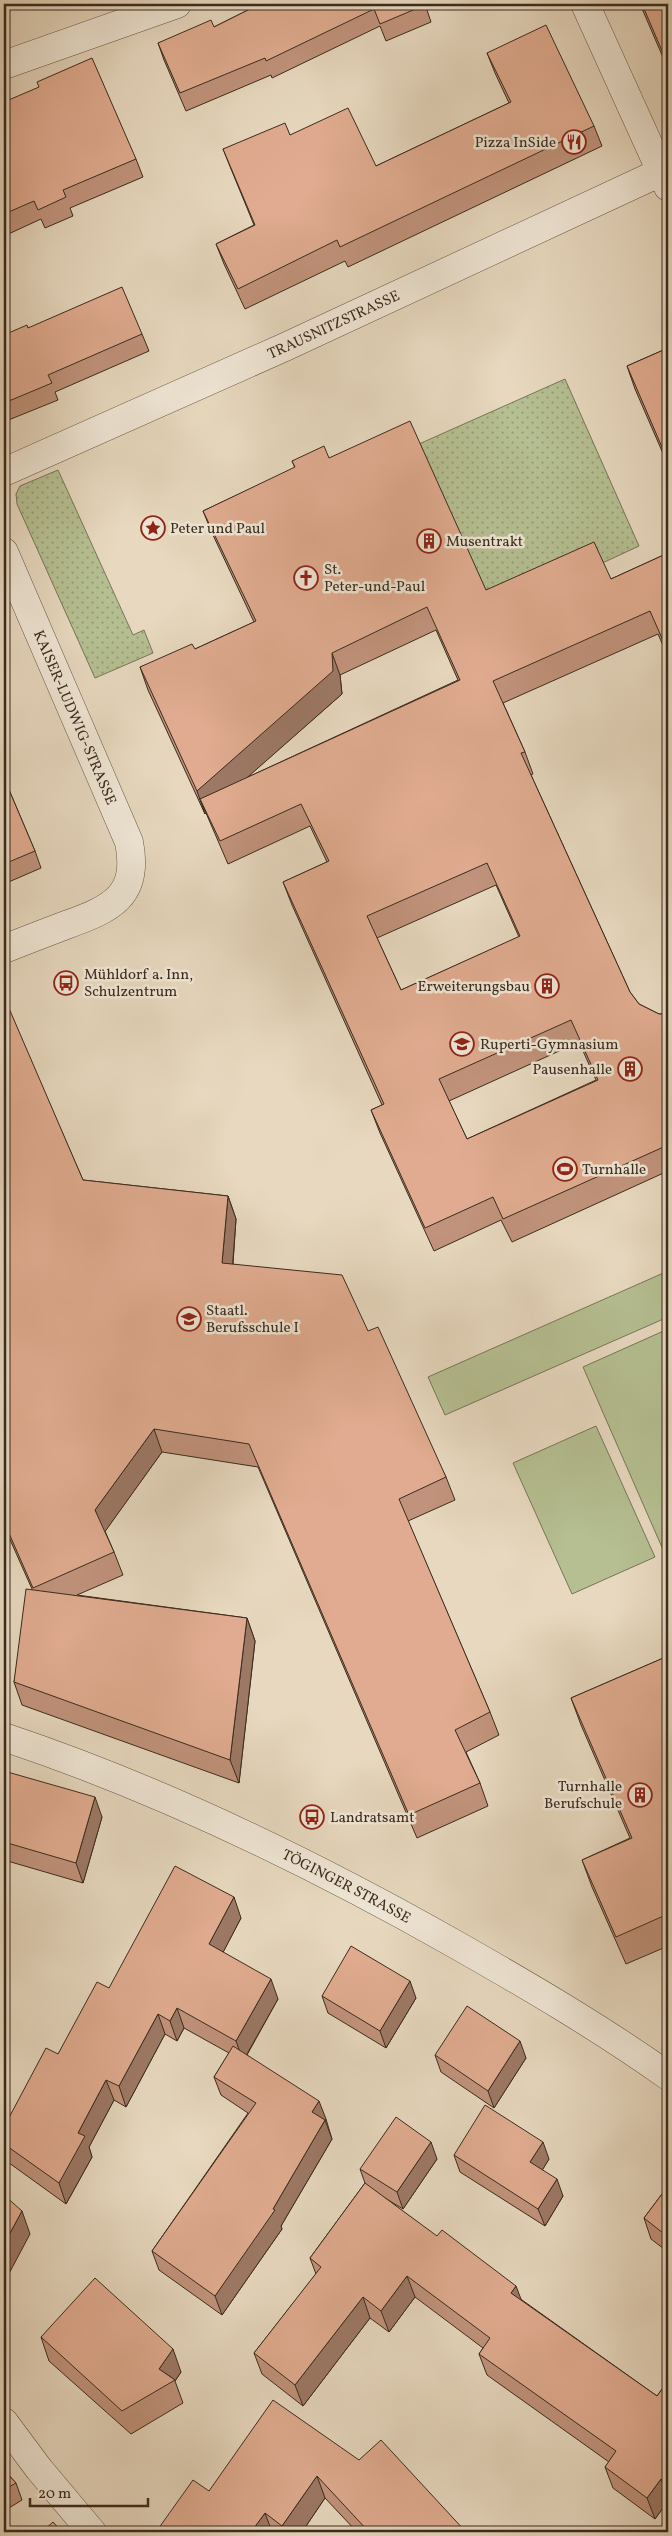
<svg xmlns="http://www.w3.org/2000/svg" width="672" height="2536" viewBox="0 0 672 2536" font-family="Vollkorn,serif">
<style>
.grass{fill:url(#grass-dots);stroke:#787558}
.garden{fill:#b5bf92;stroke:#787558}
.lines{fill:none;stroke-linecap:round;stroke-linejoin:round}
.minor-casing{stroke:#665646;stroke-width:29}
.minor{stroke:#efe6d5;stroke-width:28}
.wall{fill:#c1937c;stroke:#3b2b1e;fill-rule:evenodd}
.shaded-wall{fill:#9d7865;stroke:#3b2b1e}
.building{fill:#e0ab90;stroke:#3b2b1e;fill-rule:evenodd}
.labels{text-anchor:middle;stroke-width:5;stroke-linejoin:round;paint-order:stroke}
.poi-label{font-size:15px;fill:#3b2b1e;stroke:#efe6d5;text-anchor:start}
.street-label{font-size:15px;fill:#3b2b1e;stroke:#efe6d5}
</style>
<defs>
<pattern id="grass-dots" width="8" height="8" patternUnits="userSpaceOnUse" patternTransform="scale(1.25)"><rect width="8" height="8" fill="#b5bf92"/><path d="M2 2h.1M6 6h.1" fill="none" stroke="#949b77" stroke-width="1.8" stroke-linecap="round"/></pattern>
</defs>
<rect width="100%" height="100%" fill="#e7d8bf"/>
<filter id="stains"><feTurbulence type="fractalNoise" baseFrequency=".004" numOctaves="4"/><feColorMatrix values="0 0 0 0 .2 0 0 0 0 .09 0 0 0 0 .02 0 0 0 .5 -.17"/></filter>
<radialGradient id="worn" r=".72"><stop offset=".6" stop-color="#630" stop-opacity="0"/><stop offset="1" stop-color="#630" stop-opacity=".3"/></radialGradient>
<path class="grass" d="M565,379L639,546L495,613L419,444Z
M58,470L133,635L144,630L153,653L95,678L17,504L16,494L20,486Z"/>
<path class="garden" d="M668,1271V1317L445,1415L428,1377Z
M668,1329V1561L583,1367Z
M596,1426L655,1557L572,1594L513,1463Z"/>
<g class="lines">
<g class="minor-casing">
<g id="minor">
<path d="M585,4L668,187"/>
<path d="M4,65L177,4"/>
<path id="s1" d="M4,472L285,347L661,172"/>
<path id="s2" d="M4,552L129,842C140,897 110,909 66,925C45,933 24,941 4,949"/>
<path id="s3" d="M4,1737C160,1789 310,1862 453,1943C527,1985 599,2027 668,2076"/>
<path d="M4,2422L39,2469L92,2532"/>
</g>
</g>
<use href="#minor" class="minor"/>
</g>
<path class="wall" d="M14,4H22L15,7Z
M260,4H425L431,22L386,41L380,26L272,78L271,75L186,111L164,60L158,43L214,27Z
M640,4H668V69Z
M487,53L594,126L602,146L348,267L345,261L245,309L224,264L216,244L254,225L231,169L223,149L290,135L376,166L509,103L495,73Z
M4,102L136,159L143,177L70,208L73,216L45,228L41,219L4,236Z
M28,328L142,334L149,351L55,392L58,400L6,421L4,416V335Z
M668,348V465L635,389L627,366Z
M329,458L486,590L611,579L668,553V657L658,634L503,703L525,752L533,774L531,775L630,992L639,1004L659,1014H668V1171L512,1242L501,1220L434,1251L380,1133L371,1110L382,1105L292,905L283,882L327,862L310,826L228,864L206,813L205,814L148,690L140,667L195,649L254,622L212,533L203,511L295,468L292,461ZM436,630L458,680L246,778L342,694L340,675ZM496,885L519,937L401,990L377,938ZM579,1042L596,1080L467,1139L449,1101Z
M4,778L35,851L41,868L4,884Z
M4,999L83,1180L228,1196L236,1219L233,1264L368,1331L446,1477L455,1500L408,1521L490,1712L499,1735L466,1752L480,1783L488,1806L417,1838L258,1467L162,1452L105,1531L114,1552L123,1575L77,1595L247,1618L255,1641L239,1783L22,1705L14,1682L32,1589L4,1526Z
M668,1656V1946L626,1964L592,1887L582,1860L630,1838L581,1725L571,1698Z
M4,1771L102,1817L83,1883L4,1860Z
M241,1918L223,1952L278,1999L247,2055L326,2119L332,2139L281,2226L282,2229L222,2315L159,2270L152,2251L248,2113L221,2095L214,2077L229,2053L184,2028L177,2041L165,2034L126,2107L114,2100L89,2147L92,2157L66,2204L5,2160L4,2157V2127L58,2054L109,1988Z
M322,1996L416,1998L386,2048L328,2013Z
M435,2055L526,2058L494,2108L441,2072Z
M454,2155L549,2159L542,2170L563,2196L545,2226L460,2172Z
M437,2159L403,2209L385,2198L522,2300L657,2396L668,2381V2501L655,2519L613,2488L605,2467L609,2462L487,2375L479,2354L483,2348L415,2297L389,2332L370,2318L303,2406L262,2374L254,2353L316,2274L310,2258L365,2183L360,2169Z
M668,2186V2252L651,2239L644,2218Z
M41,2337L181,2372L175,2381L183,2403L131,2434L49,2361Z
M359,2460L466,2532H357L325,2498L302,2532H156L209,2491Z
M4,2470L16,2483L22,2500L4,2511Z"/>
<path class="shaded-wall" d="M332,653L340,675L342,694L207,813L200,799L206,813L205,814L197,791Z
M228,1196L236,1219L231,1286L222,1263Z
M154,1429L162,1452L104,1533L95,1510Z
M247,1618L255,1641L239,1783L230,1760Z
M95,1797L102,1817L83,1883L76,1863Z
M234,1897L241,1918L217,1964L209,1944Z
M271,1979L278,1999L243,2061L236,2041Z
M410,1981L416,1998L386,2048L380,2031Z
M177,2008L184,2028L177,2041L170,2021Z
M158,2014L165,2034L126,2107L119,2086Z
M520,2041L526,2058L494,2108L488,2091Z
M106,2080L114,2100L89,2147L92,2157L66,2204L59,2183L78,2133Z
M319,2101L326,2119L319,2130L312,2112Z
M325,2120L332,2139L281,2226L282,2229L222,2315L215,2296L273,2209Z
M431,2142L437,2159L403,2209L397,2192Z
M543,2142L549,2159L537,2179L530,2162Z
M557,2179L563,2196L545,2226L538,2209Z
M22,2211L30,2234L4,2283V2244Z
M407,2276L415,2297L389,2332L381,2311Z
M516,2286L524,2307L511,2293Z
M363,2297L370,2318L303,2406L295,2385Z
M173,2349L181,2372L175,2381V2380L159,2369Z
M317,2476L325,2498L302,2532H285L282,2526Z
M661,2479L668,2497V2501L655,2519L647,2498Z
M265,2513L272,2532H251Z"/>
<path class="building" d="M260,4H425V5L380,24L374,9L266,61L265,58L180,93L158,43L211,20L214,27Z
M642,4H668V65Z
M546,25L594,126L340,247L337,240L238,289L216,244L255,225L223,149L285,123L290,135L348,108L376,166L511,102L487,53Z
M92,58L136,159L63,190L66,197L38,210L34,201L4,214V102L39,87L37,82Z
M122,287L142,334L48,375L52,383L4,403V335L27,325L28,328Z
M668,348V461L627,366Z
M410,421L486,590L594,542L611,579L668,553V652L650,611L493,681L525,752L521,753L630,992L639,1004L659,1014H668V1145L503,1219L493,1197L425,1228L371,1110L384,1104L283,882L329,861L301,804L220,841L200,799L460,680L427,607L332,653L333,671L197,791L140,667L192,644L195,649L256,621L203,511L295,467L292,461L324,446L329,458ZM487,863L520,936L401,990L367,916ZM571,1020L598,1080L467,1139L439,1079Z
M4,778L35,851L4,864Z
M4,999H5L83,1180L228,1196L222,1263L342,1275L368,1331L378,1327L446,1477L399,1499L490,1712L455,1730L480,1783L409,1815L249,1444L154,1429L95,1510L114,1552L33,1588L4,1522Z
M26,1589L247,1618L230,1760L14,1682Z
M668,1656V1914L616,1937L582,1860L632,1838L571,1698Z
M4,1771L95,1797L76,1863L4,1842Z
M175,1866L234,1897L209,1944L271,1979L236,2041L177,2008L170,2021L158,2014L119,2086L106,2080L78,2133L85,2136L59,2183L4,2144V2127L46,2048L58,2054L97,1982L109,1988Z
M351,1946L410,1981L380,2031L322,1996Z
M467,2006L520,2041L488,2091L435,2055Z
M233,2046L319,2101L312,2112L325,2120L273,2209L275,2210L215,2296L152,2251L256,2103L214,2077Z
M485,2105L543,2142L530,2162L557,2179L538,2209L454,2155Z
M396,2117L431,2142L397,2192L360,2169Z
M365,2183L437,2236L442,2230L516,2286L511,2293L657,2396L668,2381V2484L661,2479L647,2498L605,2467L616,2451L479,2354L490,2338L407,2276L381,2311L363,2297L295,2385L254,2353L321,2267L310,2258Z
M668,2186V2237L644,2218Z
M4,2195L22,2211L4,2244Z
M95,2278L173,2349L159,2369L175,2380L122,2411L41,2337Z
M273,2400L359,2460L381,2440L466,2532H369L317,2476L282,2526L265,2513L251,2532H156L193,2480L209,2491Z
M4,2470L16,2483L4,2490Z
M53,2522L62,2532H42Z"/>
<defs>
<g id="restaurant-ring" transform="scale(1.25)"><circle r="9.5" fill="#efe6d5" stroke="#8f2418" stroke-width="1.5"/><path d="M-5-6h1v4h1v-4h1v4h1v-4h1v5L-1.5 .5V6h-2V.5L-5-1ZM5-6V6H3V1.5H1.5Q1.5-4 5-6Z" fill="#8f2418"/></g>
<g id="sight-ring" transform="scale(1.25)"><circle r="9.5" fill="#efe6d5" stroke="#8f2418" stroke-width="1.5"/><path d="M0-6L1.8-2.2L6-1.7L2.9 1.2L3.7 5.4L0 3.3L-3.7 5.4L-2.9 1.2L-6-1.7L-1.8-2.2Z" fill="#8f2418"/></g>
<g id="building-ring" transform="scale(1.25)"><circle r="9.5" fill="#efe6d5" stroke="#8f2418" stroke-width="1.5"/><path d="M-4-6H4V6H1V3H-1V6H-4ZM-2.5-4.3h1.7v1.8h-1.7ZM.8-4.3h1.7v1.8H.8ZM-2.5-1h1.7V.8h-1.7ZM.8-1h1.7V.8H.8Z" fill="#8f2418"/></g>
<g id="church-ring" transform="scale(1.25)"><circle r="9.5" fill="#efe6d5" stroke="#8f2418" stroke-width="1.5"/><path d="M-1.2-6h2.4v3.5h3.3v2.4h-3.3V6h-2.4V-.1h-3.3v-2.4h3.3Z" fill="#8f2418"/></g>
<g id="bus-ring" transform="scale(1.25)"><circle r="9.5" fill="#efe6d5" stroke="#8f2418" stroke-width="1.5"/><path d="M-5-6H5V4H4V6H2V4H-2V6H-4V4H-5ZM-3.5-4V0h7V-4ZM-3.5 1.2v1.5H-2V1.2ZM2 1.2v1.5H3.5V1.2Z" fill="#8f2418"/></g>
<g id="school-ring" transform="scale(1.25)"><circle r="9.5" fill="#efe6d5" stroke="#8f2418" stroke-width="1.5"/><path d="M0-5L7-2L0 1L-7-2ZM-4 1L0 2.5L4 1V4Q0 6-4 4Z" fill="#8f2418"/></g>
<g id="stadium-ring" transform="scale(1.25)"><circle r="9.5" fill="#efe6d5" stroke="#8f2418" stroke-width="1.5"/><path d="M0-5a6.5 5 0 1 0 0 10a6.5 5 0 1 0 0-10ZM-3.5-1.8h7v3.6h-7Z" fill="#8f2418"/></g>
</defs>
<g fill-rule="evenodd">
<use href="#restaurant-ring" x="574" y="142"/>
<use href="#sight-ring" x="153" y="528"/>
<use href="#building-ring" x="429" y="541"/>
<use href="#church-ring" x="306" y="578"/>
<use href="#bus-ring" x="66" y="983"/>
<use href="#building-ring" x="547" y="986"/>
<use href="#school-ring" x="462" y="1044"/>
<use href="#building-ring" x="630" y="1069"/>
<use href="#stadium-ring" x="565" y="1169"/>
<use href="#school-ring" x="189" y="1319"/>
<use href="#building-ring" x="640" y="1795"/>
<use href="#bus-ring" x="312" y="1817"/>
</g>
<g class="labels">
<g class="poi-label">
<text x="556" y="147" text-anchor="end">Pizza InSide</text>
<text x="170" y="533">Peter und Paul</text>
<text x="446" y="546">Musentrakt</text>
<text x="324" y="574">St.<tspan x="324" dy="17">Peter-und-Paul</tspan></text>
<text x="84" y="979">Mühldorf a. Inn,<tspan x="84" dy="17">Schulzentrum</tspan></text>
<text x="530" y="991" text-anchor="end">Erweiterungsbau</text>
<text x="480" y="1049">Ruperti-Gymnasium</text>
<text x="612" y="1074" text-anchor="end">Pausenhalle</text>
<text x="582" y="1174">Turnhalle</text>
<text x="206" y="1315">Staatl.<tspan x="206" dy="17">Berufsschule I</tspan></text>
<text x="622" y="1791" text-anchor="end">Turnhalle<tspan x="622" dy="17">Berufschule</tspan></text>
<text x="330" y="1822">Landratsamt</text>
</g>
<g class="street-label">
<text dy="5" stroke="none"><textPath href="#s1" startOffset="361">TRAUSNITZSTRASSE</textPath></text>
<text dy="5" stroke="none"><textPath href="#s2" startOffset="180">KAISER-LUDWIG-STRASSE</textPath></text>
<text dy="5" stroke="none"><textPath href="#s3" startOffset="374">TÖGINGER STRASSE</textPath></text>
</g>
</g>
<rect width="672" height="2536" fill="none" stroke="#e7d8bf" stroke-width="20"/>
<rect x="5" y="5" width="662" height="2526" fill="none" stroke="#3b2b1e" stroke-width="2.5"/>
<rect x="10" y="10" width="652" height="2516" fill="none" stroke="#3b2b1e"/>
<path d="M30 2498v8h118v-8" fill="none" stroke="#3b2b1e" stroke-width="2.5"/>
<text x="38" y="2498" font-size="15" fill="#3b2b1e" stroke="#efe6d5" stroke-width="4" paint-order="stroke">20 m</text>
<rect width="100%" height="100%" filter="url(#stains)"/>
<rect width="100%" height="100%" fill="url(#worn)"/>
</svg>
